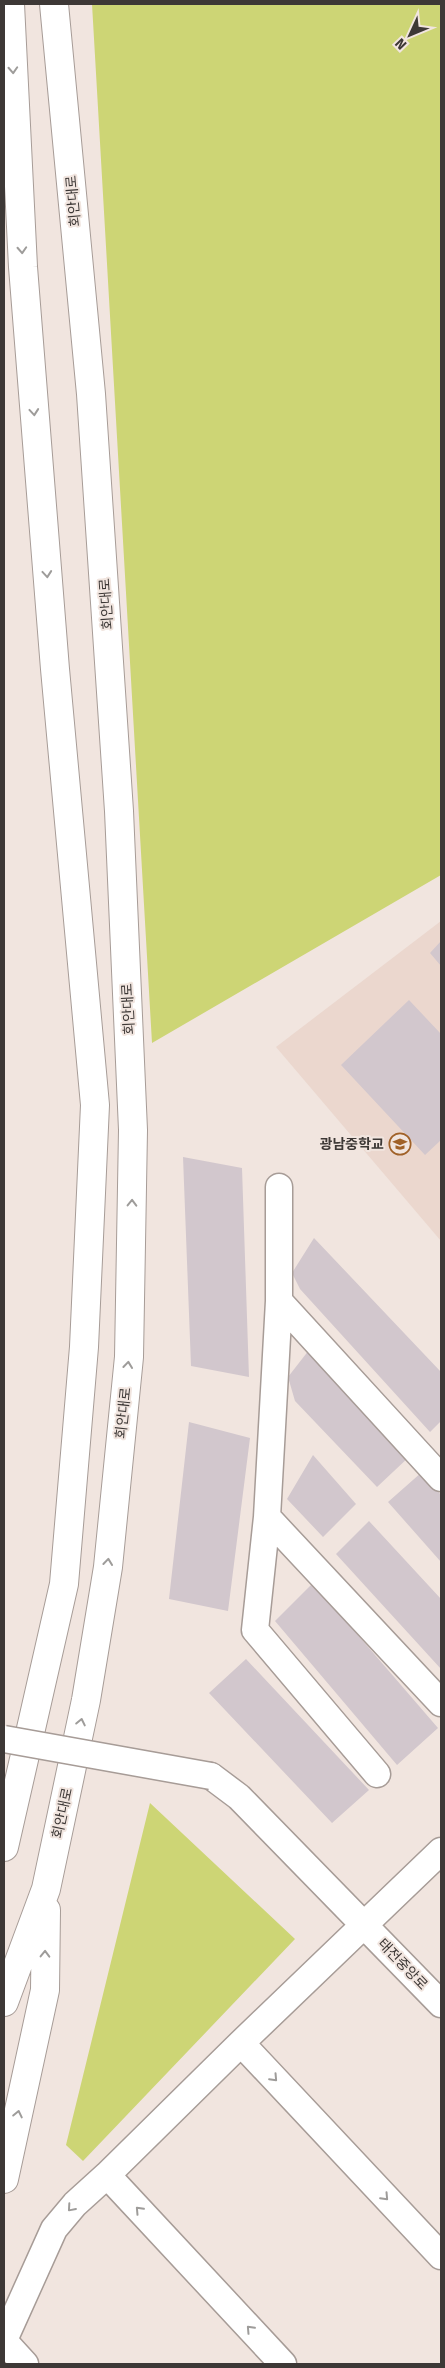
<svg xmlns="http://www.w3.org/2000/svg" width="445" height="2368" viewBox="0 0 445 2368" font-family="'Fira Sans','Noto Sans KR',sans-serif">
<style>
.built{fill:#ebd7ce}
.green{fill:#cdd575}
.building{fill:#d2c7cd}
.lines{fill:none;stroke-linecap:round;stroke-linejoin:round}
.street-casing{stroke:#a79c97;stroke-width:29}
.highway-casing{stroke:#a79c97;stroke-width:30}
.street{stroke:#fff;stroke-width:26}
.highway{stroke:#fff;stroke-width:28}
.street-bridge-casing{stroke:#a79c97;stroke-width:29;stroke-linecap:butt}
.street-bridge{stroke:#fff;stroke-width:26}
.oneway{stroke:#9e9c9a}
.labels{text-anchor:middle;stroke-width:4;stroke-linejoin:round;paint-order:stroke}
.street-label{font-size:14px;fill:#3d3836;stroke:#f1e5df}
.poi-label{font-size:14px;font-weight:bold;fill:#3d3836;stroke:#f1e5df;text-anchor:end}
</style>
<rect width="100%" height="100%" fill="#f1e5df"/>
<path class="built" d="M441,921V1241L276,1047Z"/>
<path class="green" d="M92,4H441V875L152,1043Z
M150,1803L295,1939L83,2161L66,2145Z"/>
<path class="building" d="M441,941V966L430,953Z
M409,1000L441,1034V1140L425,1155L341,1065Z
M183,1157L242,1168L249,1377L191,1366Z
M314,1238L441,1372V1421L430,1432L300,1289L292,1273Z
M309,1350L410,1456L377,1487L295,1401L288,1377Z
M189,1422L250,1438L228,1611L169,1599Z
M313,1455L356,1504L323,1537L287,1499Z
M422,1472L441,1495V1562L388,1502Z
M369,1521L441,1599V1669L336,1554Z
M313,1583L438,1728L397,1765L275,1621Z
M246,1659L369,1790L332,1823L209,1693Z"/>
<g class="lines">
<g class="street-casing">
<path id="street" d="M279,1187V1301L267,1517L441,1703
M279,1301L441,1478
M267,1517L255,1630L377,1774
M211,1776L239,1797L441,2004
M241,2043L441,2256
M107,2175L283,2364
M4,2340L54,2229L75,2204L107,2175L241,2043L441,1851
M4,2341L25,2364"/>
</g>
<g class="highway-casing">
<path id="highway" d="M4,1847L64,1584L84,1347L95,1105L55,669L23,267L10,4
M4,2002L46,1889L86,1700L108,1567L129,1357L133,1130L119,811L91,394L54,4
M4,2179L45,1990L46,1910"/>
</g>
<use href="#street" class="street"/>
<use href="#highway" class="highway"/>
<g class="street-bridge-casing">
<path id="street-bridge" d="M4,1739L211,1776"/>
</g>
<use href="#street-bridge" class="street-bridge"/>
</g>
<defs><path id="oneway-chevron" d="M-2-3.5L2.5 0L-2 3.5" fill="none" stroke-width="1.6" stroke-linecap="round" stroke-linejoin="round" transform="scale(1.25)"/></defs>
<g class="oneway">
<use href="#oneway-chevron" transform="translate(13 70) rotate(87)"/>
<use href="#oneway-chevron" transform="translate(22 250) rotate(87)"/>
<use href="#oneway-chevron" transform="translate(34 412) rotate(85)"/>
<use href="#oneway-chevron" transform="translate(47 574) rotate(85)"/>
<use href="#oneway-chevron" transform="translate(132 1203) rotate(-89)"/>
<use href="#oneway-chevron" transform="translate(128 1365) rotate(-84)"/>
<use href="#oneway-chevron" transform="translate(108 1562) rotate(-84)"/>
<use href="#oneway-chevron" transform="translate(81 1722) rotate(-78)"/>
<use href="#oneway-chevron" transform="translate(45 1954) rotate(-89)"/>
<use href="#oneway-chevron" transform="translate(274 2078) rotate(47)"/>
<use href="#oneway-chevron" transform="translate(18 2114) rotate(-78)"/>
<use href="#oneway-chevron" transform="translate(385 2197) rotate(47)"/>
<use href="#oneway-chevron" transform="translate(71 2208) rotate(131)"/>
<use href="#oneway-chevron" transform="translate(139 2210) rotate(-133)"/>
<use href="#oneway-chevron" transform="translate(250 2329) rotate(-133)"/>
</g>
<defs>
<g id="school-ring" transform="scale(1.125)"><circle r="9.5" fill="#f1e5df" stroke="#a06128" stroke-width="1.5"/><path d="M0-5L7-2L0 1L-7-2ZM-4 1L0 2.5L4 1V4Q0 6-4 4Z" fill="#a06128"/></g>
</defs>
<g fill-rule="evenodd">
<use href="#school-ring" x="400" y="1144"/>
</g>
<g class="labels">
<g class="street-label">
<text transform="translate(73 201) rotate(-95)" y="5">회안대로</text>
<text transform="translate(106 604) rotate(-94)" y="5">회안대로</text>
<text transform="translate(128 1009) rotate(-93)" y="5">회안대로</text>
<text transform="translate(123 1413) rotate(-84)" y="5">회안대로</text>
<text transform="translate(62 1813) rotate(-78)" y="5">회안대로</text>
<text transform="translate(403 1964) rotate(46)" y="5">태전중앙로</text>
</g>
<g class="poi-label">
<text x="384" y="1149">광남중학교</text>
</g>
</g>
<rect width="445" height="2368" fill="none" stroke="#3d3836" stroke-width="10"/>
<g transform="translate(410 35) rotate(226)" stroke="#f1e5df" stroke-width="4" paint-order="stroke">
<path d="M0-4L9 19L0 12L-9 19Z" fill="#3d3836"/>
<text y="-8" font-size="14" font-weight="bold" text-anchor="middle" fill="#3d3836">N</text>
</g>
</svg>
